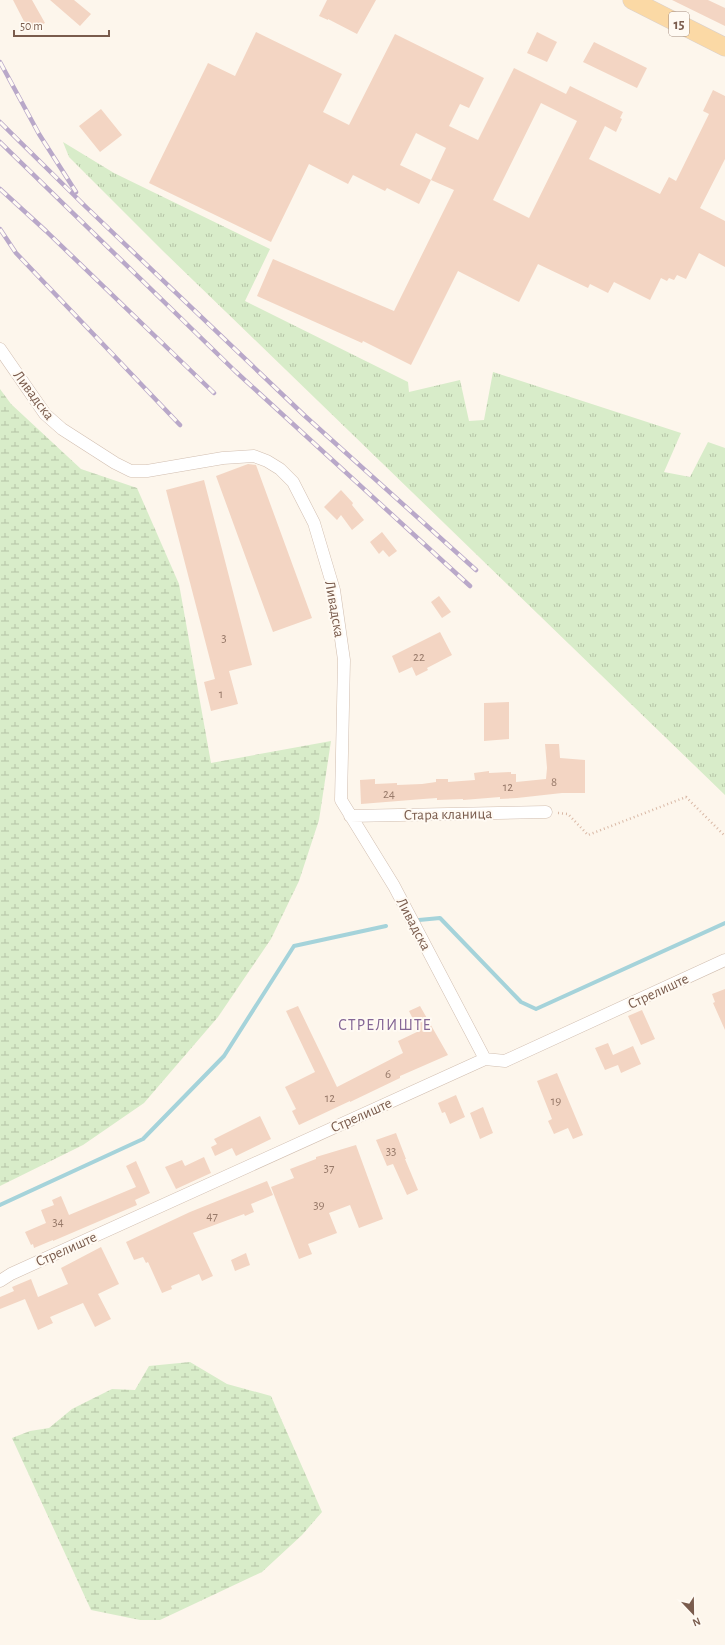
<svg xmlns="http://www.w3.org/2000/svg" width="725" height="1645" viewBox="0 0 725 1645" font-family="'Alegreya Sans',sans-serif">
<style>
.grass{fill:url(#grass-tufts)}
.wetland{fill:url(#wetland-marsh)}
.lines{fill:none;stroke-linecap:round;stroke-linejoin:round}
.stream{stroke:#a5d3da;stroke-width:4}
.building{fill:#f3d5c3;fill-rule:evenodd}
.street-casing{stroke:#d1beb0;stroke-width:13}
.primary-casing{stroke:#dad1cd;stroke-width:19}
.path{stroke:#d9b8a5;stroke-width:2.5;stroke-dasharray:1 3;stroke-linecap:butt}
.street{stroke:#fff;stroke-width:12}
.primary{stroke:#fbd9a5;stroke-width:18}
.rail-casing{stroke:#b9a8c9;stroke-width:4.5}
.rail{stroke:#fffaf3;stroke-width:3;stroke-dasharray:9;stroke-linecap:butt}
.labels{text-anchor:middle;stroke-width:4;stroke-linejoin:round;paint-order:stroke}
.number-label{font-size:13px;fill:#987a6a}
.shield{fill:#fffaf3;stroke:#a28b7f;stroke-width:1}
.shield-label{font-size:14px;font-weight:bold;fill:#7a5c4d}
.street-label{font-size:15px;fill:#7a5c4d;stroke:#fffaf3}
.neighbourhood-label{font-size:16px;letter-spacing:1px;fill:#846695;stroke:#fffaf3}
</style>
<defs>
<pattern id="grass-tufts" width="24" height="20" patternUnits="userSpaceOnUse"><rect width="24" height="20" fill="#d8ecc9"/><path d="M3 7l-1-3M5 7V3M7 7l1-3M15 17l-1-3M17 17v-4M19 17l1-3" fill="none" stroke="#b4c2a5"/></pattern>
<pattern id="wetland-marsh" width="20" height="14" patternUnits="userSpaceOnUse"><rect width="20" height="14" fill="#d8ecc9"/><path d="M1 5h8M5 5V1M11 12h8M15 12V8" fill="none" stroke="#b4c2a5"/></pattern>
</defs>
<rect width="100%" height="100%" fill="#fdf6ec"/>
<path class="grass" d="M63,142L114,173L270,249L245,301L408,382L409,392L460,380L469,421L484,420L493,372L681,433L664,472L690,477L708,442L725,448V795L163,251L69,157Z"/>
<path class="wetland" d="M0,389L11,404L81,469L137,488L179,584L211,763L331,741L319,820L299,881L271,939L218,1017L144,1103L83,1145L0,1186Z
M190,1362L227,1384L271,1396L322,1512L302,1535L262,1572L160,1620H140L91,1610L12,1438L30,1431L49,1428L72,1409L112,1389L135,1390L149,1366Z"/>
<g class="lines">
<path class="stream" d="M419,920L440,918L521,1002L536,1009L725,923
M0,1205L143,1139L224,1056L294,946L386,926"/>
</g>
<path class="building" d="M13,0H32L45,23L29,31Z
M50,0H74L91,14L80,26Z
M327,0H376L357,34L328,19V20L319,16Z
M672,0H708L725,8V26Z
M256,32L342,74L323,112L349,125L395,34L484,78L469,108L460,104L449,126L478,140L514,68L566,94L570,86L623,112L620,118L622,119L616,132L605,126L589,159L660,194L669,177L676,181L709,114L703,111L713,90L725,96V159L700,208L725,221V267L699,253L686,279L677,275L674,280L669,278L667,281L661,278L650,300L614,282L608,293L590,284L588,288L538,264L519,302L458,271L411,365L363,341L362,343L257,296L273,259L394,311L454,190L431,180L446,148L416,133L400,165L431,180L419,204L387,188L385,191L353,175L348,184L309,164L271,242L149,183L208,63L235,76ZM541,103L577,121L529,218L493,200Z
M537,32L557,42L547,62L527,53Z
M594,42L647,68L637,88L583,62Z
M101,109L122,135L100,152L79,126Z
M248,464L256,465L312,618L273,632L216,476Z
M204,480L252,665L229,671L238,704L211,711L204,682L215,679L166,490Z
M341,490L353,503L352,505L364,520L352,530L341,515L337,520L324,507Z
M382,532L397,551L389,557L383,550L379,554L370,542Z
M439,596L451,612L442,618L431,602Z
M440,632L452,655L427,668L428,670L416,676L412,667L399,673L392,656Z
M509,702V739L484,741V703Z
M545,744H559L560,758L585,760V793H562L517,798L500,799V797L463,800V799L437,800V798L423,799L361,804L360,780L375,779V784L397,783V785L422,784L436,782V779H448V782L475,780L474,773L489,771V773L511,772V774H516V782L546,779L547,768Z
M725,989V1030L713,1003L715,1002L712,994Z
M298,1006L337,1087L403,1053L398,1041L419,1031L409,1011L420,1006L448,1055L400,1076V1078L350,1102V1101L299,1125L292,1111L296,1109L285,1087L315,1072L286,1011Z
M642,1010L655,1039L641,1045L628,1016Z
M608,1043L613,1055L633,1046L641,1064L621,1073L618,1065L605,1070L595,1048Z
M557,1073L583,1135L573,1139L568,1128L554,1134L548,1121L552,1119L537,1081Z
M456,1095L465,1117L450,1124L445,1112L442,1113L438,1103Z
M483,1107L493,1133L480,1139L470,1113Z
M260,1116L271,1139L236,1156L232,1148L215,1156L211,1147L217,1144L214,1139Z
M396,1133L406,1159H405L418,1190L407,1195L393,1164L387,1166L376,1140Z
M356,1145L383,1219L359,1228L350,1205L329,1213L337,1233L308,1244L312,1254L299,1259L271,1187L294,1178L290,1169L316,1159V1157Z
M204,1157L211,1173L176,1189L165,1167L182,1160L185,1166Z
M136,1161L150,1193L135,1200L137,1205L53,1241V1240L34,1248L33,1244L31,1245L25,1232L46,1223L41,1210L54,1205L52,1200L61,1196L69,1215L136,1187L126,1166Z
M267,1181L273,1195L251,1204L254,1212L245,1216L244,1214L193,1233L213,1276L202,1281L199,1274L171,1286L172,1289L162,1293L148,1262L146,1263L143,1257L134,1260L126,1242L190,1212Z
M101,1247L119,1284L98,1294L111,1319L95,1327L83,1303L50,1317L53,1323L38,1330L25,1299L0,1309V1297L14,1291L12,1287L31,1279L38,1297L68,1284L61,1268Z
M246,1253L250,1265L235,1271L231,1260Z"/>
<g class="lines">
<g class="street-casing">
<path id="street" d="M0,349L45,414L62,429L115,463L131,471H147L223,458L254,456L267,461L280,469L293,482L314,523L334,590L344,660L341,800L394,886L485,1059
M350,816L546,812
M0,1281L11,1274L485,1059L505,1061L725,960"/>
</g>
<g class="primary-casing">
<path id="primary" d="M632,0L725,47"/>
</g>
<path class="path" d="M558,813L568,814L588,835L686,797L725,836"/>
<use href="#street" class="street"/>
<use href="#primary" class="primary"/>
<g class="rail-casing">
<path id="rail" d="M0,62L39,134L76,192
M0,122L85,206L305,416L476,570
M0,142L235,371L470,586
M0,189L46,231L214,393
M0,229L16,253L180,425"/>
</g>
<use href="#rail" class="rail"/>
</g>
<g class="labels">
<g class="number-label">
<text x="224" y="642">3</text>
<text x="419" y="661">22</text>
<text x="221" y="698">1</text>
<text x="554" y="786">8</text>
<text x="508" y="791">12</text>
<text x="389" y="798">24</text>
<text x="388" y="1078">6</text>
<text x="330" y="1102">12</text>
<text x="556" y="1105">19</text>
<text x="391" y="1155">33</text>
<text x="329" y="1172">37</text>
<text x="319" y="1209">39</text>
<text x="212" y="1220">47</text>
<text x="58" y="1226">34</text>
</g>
<rect class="shield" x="669" y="12" width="20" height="24" rx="3"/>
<g class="shield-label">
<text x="679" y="29">15</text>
</g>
<g class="street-label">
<text transform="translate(34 395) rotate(53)" y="5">Ливадска</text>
<text transform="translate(335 609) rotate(80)" y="5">Ливадска</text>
<text transform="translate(448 814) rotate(-1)" y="5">Стара кланица</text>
<text transform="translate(414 924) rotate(62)" y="5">Ливадска</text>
<text transform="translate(658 991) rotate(-25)" y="5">Стрелиште</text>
<text transform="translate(361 1115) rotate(-24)" y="5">Стрелиште</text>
<text transform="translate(66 1249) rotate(-24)" y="5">Стрелиште</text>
</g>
<g class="neighbourhood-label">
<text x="385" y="1030">СТРЕЛИШТЕ</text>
</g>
</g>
<g transform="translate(693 1613) rotate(158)" stroke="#fffaf3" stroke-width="3" paint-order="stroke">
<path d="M0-3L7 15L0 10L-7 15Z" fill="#7a5c4d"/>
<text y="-6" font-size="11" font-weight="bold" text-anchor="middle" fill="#7a5c4d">N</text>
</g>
<path d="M14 30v6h95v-6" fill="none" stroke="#7a5c4d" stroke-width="2"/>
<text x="20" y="30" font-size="12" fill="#7a5c4d" stroke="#fffaf3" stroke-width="3" paint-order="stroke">50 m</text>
</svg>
